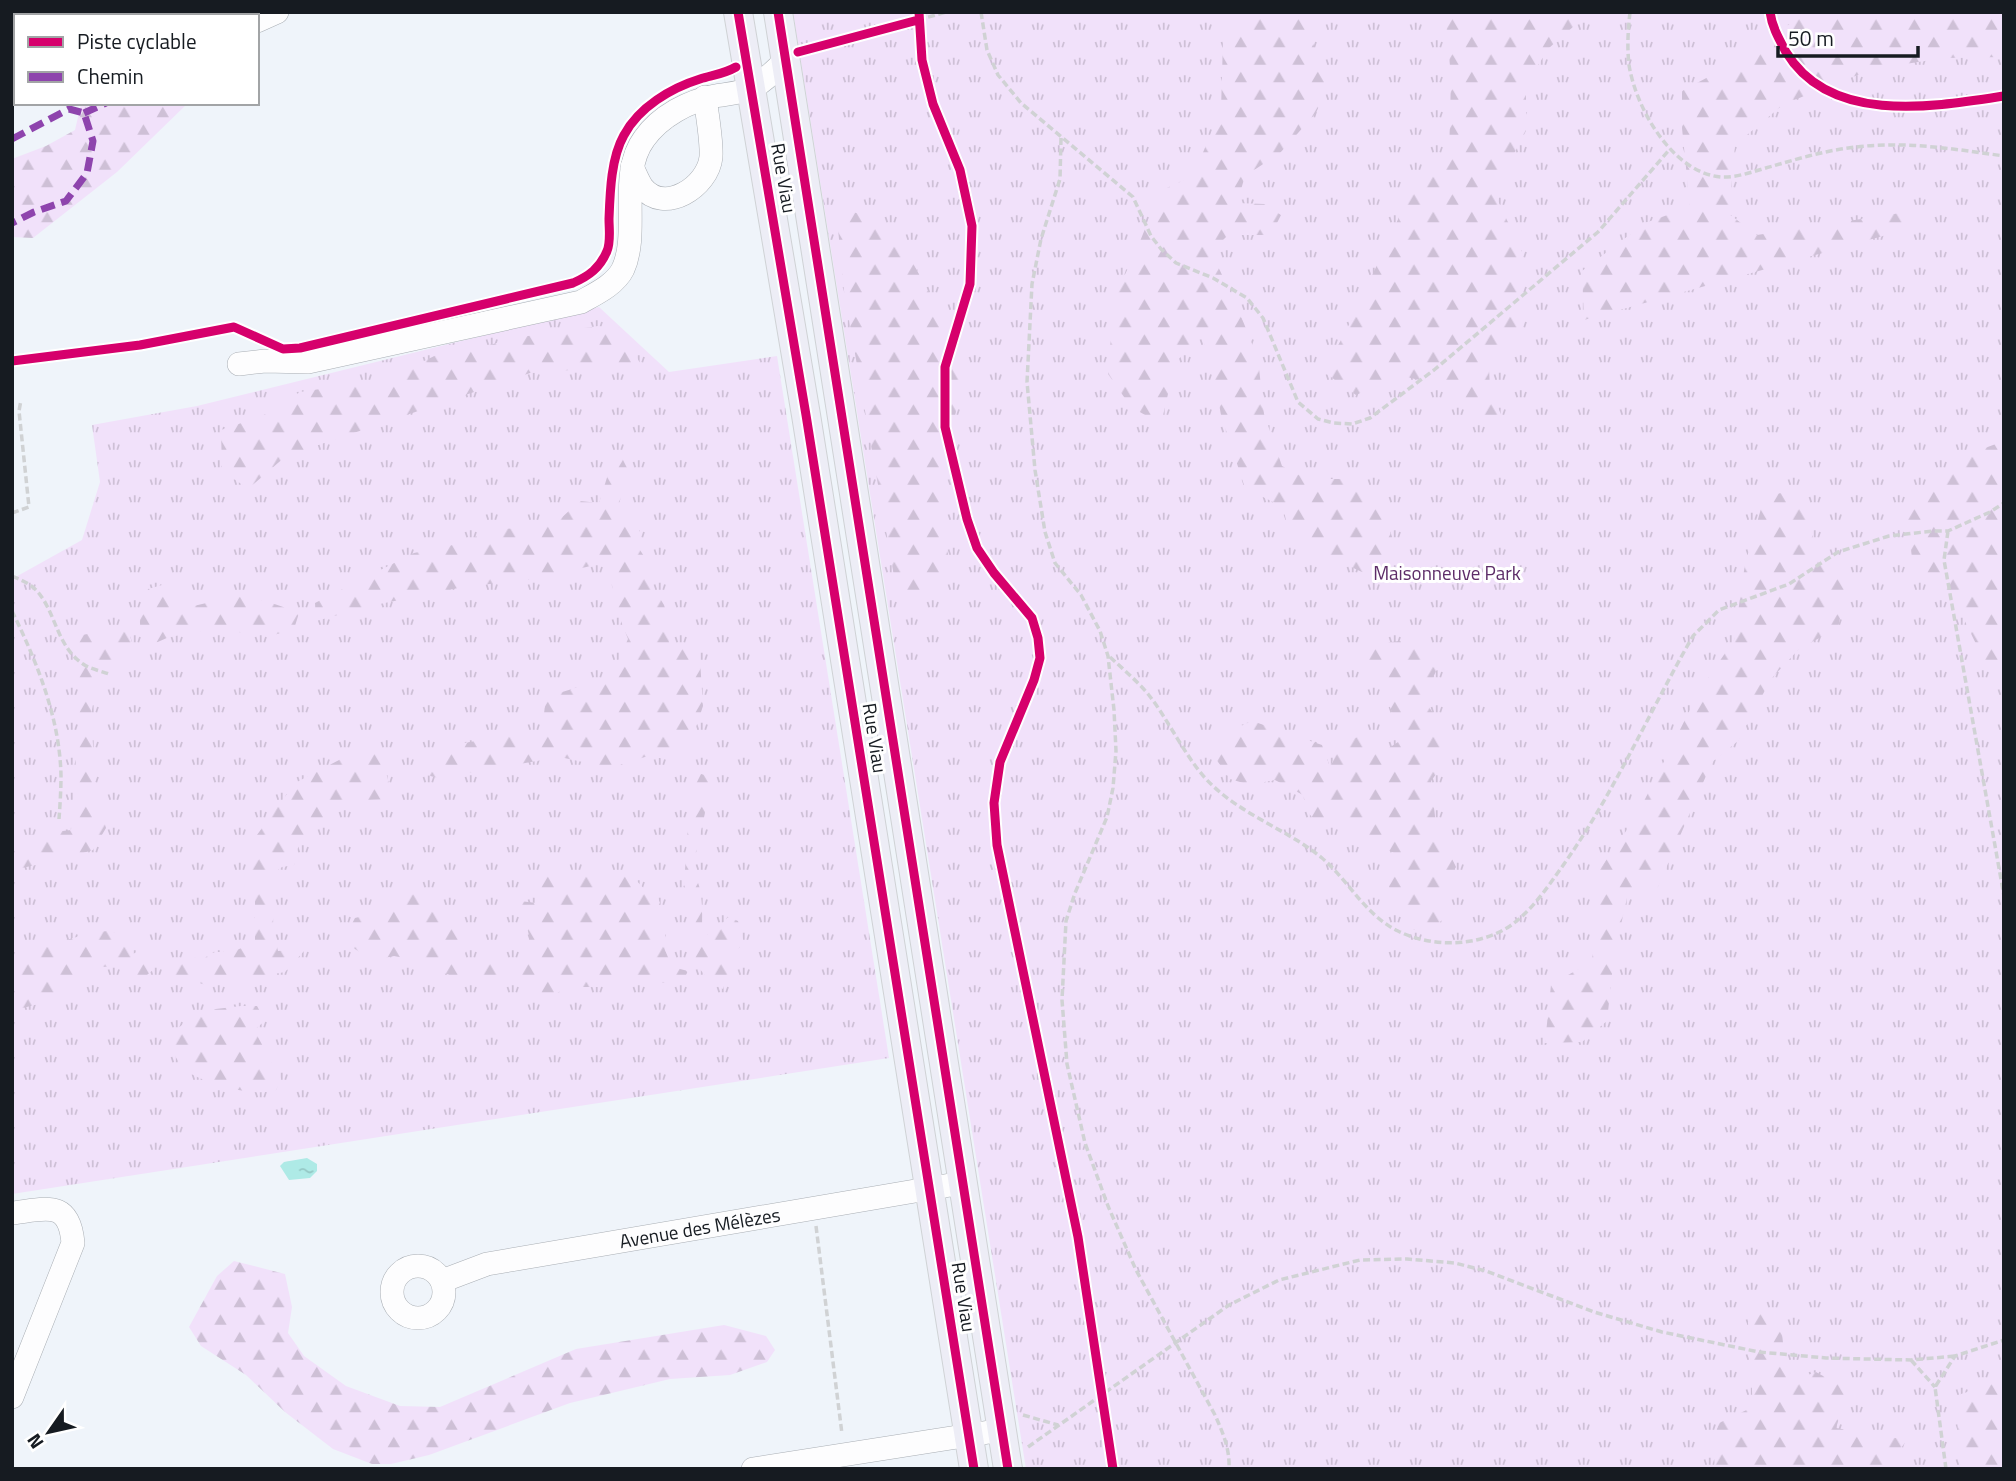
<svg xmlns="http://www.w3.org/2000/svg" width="2016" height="1481" viewBox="0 0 2016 1481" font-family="'Titillium Web',sans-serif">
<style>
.grass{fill:url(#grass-tufts)}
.forest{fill:url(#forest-firs)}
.water{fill:url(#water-ripples)}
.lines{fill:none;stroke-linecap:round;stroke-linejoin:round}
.minor-casing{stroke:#a9aeb4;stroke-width:24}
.major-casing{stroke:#cfd2d5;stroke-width:30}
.path{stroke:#d0d2d4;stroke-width:3.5;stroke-dasharray:7 3.5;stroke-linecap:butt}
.minor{stroke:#fdfdfe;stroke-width:23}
.major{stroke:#ededf6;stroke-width:28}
.quiet{stroke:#8e44ad;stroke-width:7;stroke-dasharray:14 7;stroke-linecap:butt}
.cycleway-casing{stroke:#fff;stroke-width:13}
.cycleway{stroke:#d6006c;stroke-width:9}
.labels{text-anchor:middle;stroke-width:6;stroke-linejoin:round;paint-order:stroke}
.street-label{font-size:19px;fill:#161b21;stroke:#fff}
.park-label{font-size:19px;fill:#5d2c68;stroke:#fff}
</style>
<defs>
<pattern id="grass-tufts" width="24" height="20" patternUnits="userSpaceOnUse" patternTransform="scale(1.75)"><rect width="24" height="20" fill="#f1e1fa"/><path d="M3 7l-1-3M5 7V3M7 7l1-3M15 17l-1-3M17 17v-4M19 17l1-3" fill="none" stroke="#cec0d6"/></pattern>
<pattern id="forest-firs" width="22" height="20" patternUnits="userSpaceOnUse" patternTransform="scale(1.75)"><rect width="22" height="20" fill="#f1e1fa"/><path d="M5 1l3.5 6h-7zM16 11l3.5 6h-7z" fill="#cec0d6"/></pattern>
<pattern id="water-ripples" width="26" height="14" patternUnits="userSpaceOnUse" patternTransform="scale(1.75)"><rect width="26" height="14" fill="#aeeae6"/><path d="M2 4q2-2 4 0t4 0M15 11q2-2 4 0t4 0" fill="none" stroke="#95c8c5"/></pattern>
</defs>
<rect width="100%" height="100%" fill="#eff4fa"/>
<path class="grass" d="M793,12H2004V1469H1026Z
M599,307L669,372L777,356L889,1058L12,1194V579L82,540L100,482L92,425L197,406Z"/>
<path class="forest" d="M12,12H47L44,16H16V56L12,59Z
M1239,12H1298L1312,40L1327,87L1316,113L1280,153L1245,176L1237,203L1264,204L1281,215L1271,235H1228L1211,252L1237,306L1258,359L1264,414L1282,466L1307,479H1354L1385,508L1394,550L1364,573L1290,538L1283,507L1245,488L1221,415L1212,365L1200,332L1175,364L1161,424L1131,407L1108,374L1114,298L1137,249L1160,191L1193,176L1221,110L1223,40Z
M1445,12H1590L1549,48L1526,84V131L1505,171L1498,201L1523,254V334L1489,368L1490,389L1506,426L1477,424L1459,390L1399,375L1356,395L1324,372L1352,319L1407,200L1449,158L1451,77Z
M1802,12H2004V57L1944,58L1873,69L1784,104L1735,145L1729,214L1757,235L1920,210L1915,227L1584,320L1582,271L1645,223L1690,207L1682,128V91L1740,60L1802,15Z
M84,103H188L117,172L33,238L12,237V159L46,146L75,130L81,104Z
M836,208L865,215L899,234L967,370L948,442L940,499L949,561L923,603L897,593L844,291Z
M598,326L621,328L641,365L530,373L286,456L248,489L222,470L221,430L262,416L300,392L387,379L457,345L477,348L521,337Z
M2004,441V664L1996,685L1960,611L1913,566L1905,501L1974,452Z
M620,454L628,470L619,504L633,518L641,534L640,550L649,564L650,582L664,605L669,621V643L699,645L703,706L692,739L677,761L648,756L610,768L560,757L438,778L423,774L424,756L440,747L542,730L546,697L611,677L628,639L616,608L608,562L534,579L463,587L375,605L316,621L315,603L414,553L462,543L490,530L530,527L559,520L580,501L599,503L610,468Z
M1791,492L1811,507L1813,538L1847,584L1838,628L1799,649L1771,679L1738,741L1712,762L1657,889H1629L1614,956L1607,1021L1582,1042L1545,1043L1551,985L1592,961L1598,872L1637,815L1700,690L1734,640L1745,564L1765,495Z
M169,583L187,607C202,605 215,600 230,597C248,593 281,606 299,613L294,629L274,635L210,630L169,637L151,645C132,626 142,612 148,589Z
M121,628L130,636L135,652L131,660L112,666L98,677L91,715L94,760V806L101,809L106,828L93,850L60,860L12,870V837L71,830L80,702L74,640L82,635Z
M1422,638L1442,659L1423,698L1450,739L1442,766L1431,781L1436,825L1456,867L1444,887L1445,918L1432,928L1413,930L1394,907L1386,874L1394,853L1370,840L1364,821L1336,816L1316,822L1307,811L1303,795L1275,780L1250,785L1230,779L1211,752L1225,733L1252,721L1322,745L1330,767C1340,746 1341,741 1365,735L1386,750L1404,738L1391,710L1382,682L1365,675V654L1384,643Z
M381,753L393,799L344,801L300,839L294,865L282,867L266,879L274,894L273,926L278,951L290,950L315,939L285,972L209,986L170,974V965L192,954L200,963C214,947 215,954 232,951C240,950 248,944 255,941V897L248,892L246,870L259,859L251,843L295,783L341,759Z
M701,774L713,777L692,871C704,888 702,910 702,930L711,937L728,917L738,921L744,943L735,952L723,989L710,982L696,964L690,926L692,902L684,885L690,796Z
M548,868L597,876L623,872L635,879L646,891L655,890L660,903L651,913L656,923L665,933V950L672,967L688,971L684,979L663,983L645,975L598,987H569L553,995L542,996L514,979L518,967L528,960L530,939L520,901L536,903L532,884L536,871Z
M411,894L436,897C442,905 445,913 450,922C460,939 473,933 463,960L467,966L484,956H494L496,963L509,970L508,981L499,986L482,983L423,968L409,959L394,956L373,961L343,941L355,918C377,914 390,901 411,894Z
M108,931L123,934L133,954L140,950L152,956L154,969L147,975L137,977C125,964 109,966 92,968C72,994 54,1001 22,1008L12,999C12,961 34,950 66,940C81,936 92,932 108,931Z
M241,1006H257L265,1021L254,1030L281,1079L276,1090C255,1098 195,1083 181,1065C173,1055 172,1046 171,1034L199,1011Z
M234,1261L285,1274L292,1307L288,1333L304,1356L346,1386L400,1406L440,1407L576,1349L724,1325L766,1336L775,1350L767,1362L730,1375L670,1379L570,1403L429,1455L391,1464H372L333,1449L285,1412L246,1375L201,1346L189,1327L217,1276Z
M1757,1296L1781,1323L1787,1383L1816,1372L1848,1390L1836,1428L1907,1440L1886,1468L1715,1469L1713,1441L1719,1423L1753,1407L1748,1322Z
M1995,1383H2004V1469H1962L1955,1449L1961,1394Z"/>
<path class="water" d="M307,1158L317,1164V1171L310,1178L289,1180L280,1166L284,1162Z"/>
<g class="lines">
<g class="minor-casing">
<g id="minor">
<path d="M177,12L182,16"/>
<path d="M257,21L277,12"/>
<path d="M632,167C635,173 638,181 642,187C664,215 708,187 711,157C712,140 707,115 705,97"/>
<path d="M239,364L265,361L308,362L581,302C595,294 615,285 623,269C640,232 618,174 644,139C660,116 689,101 715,96C726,94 742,93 752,88C764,82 775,70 785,61"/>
<path d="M12,1213C46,1209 69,1199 73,1243L12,1397"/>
<circle cx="418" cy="1292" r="26"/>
<path id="s1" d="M442,1281L487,1264L962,1183"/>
<path d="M753,1469L1002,1430"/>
</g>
</g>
<g class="major-casing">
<path id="major" d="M738,12L806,415L974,1469
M778,12L1008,1469"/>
</g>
<path class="path" d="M981,12L987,50L998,75L1021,103L1133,197L1151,236L1161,249L1176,263L1213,278L1247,298L1263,318L1298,402L1318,419L1334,423L1352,424L1370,418L1434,370L1598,232L1670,149
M1630,12C1628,30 1627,47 1629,65C1636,109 1673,173 1721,177C1738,178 1757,170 1773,166C1800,158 1828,150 1856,147C1906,141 1954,149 2004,156
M918,20L946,12
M1061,138L1060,179L1041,239L1032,284L1027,382L1035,470L1045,532L1055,563L1081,595L1100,631L1108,656L1114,710L1116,751L1113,788L1107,817L1075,893L1066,921L1062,1000L1067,1064L1085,1143L1108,1206L1136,1270L1215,1415C1223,1433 1230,1449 1229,1469
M12,513L29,507L19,411L21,400
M1948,531L1944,560L2004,896
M12,576C21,580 29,583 36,590C56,611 56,646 83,664C90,669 101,671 109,674
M12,611C37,662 60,719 61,776C61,790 60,805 59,819
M1110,657C1123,669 1137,681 1148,694C1169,720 1188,763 1212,785C1244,816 1288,830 1322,858C1349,881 1365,915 1398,931C1432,948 1478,947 1510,926C1530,912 1545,891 1559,871C1612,798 1648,714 1693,636L1719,610L1789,584L1838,552L1889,536L1933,531H1948L1990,512L2004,503
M816,1226L842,1434
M1911,1360L1935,1387
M1023,1415L1058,1425
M1028,1447L1229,1305L1279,1280L1360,1260L1407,1259L1455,1263L1486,1271L1594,1312L1662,1332L1759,1352L1826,1358L1911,1360L1955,1356
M1946,1469L1935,1387L1955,1356L2004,1340"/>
<use href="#minor" class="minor"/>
<use href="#major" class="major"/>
<path class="quiet" d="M84,113L106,103
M12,139L69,109L84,113L93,141L87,173L66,201L34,212L12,223"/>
<g class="cycleway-casing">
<path id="cycleway" d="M738,12L806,415L974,1469
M778,12L1008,1469
M919,12L922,60L933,104L960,170L972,226L970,284L945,367V427L967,519L977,548L994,573L1032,618L1038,638L1040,658L1034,680L1000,762L994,803L997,845L1078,1237L1113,1469
M1770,12C1772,27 1779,39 1786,52C1830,125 1933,107 2004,96
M798,52L918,20
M12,361L140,345L234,327L283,349L300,348L573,283C589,276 600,268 607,251C611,242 609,229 609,219C610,192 611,158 624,135C639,107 671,88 700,79C713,75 724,74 736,67"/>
</g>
<use href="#cycleway" class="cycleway"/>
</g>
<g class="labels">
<g class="street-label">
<text transform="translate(784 178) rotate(80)" y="7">Rue Viau</text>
<text transform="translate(875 738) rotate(81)" y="7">Rue Viau</text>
<text dy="7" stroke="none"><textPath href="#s1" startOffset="264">Avenue des Mélèzes</textPath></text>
<text transform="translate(964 1297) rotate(81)" y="7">Rue Viau</text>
</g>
<g class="park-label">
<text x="1447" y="580">Maisonneuve Park</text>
</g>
</g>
<rect width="2016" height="1481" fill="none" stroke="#161b21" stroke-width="28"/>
<rect x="14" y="14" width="245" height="91" fill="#ffffff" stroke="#a2a4a6" stroke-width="2"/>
<rect x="28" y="37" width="35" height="10" fill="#d6006c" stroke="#a2a4a6" stroke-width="2"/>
<text x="77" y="49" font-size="21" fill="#161b21">Piste cyclable</text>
<rect x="28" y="72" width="35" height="10" fill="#8e44ad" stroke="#a2a4a6" stroke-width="2"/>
<text x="77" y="84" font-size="21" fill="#161b21">Chemin</text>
<g transform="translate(49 1432) rotate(236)" stroke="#ffffff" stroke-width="5" paint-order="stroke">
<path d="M0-5L12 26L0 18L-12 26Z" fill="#161b21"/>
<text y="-10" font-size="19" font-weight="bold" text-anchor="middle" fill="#161b21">N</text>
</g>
<path d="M1778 46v10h140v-10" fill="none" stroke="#161b21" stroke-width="3.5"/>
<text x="1788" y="46" font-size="21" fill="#161b21" stroke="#ffffff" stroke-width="5" paint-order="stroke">50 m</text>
</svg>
